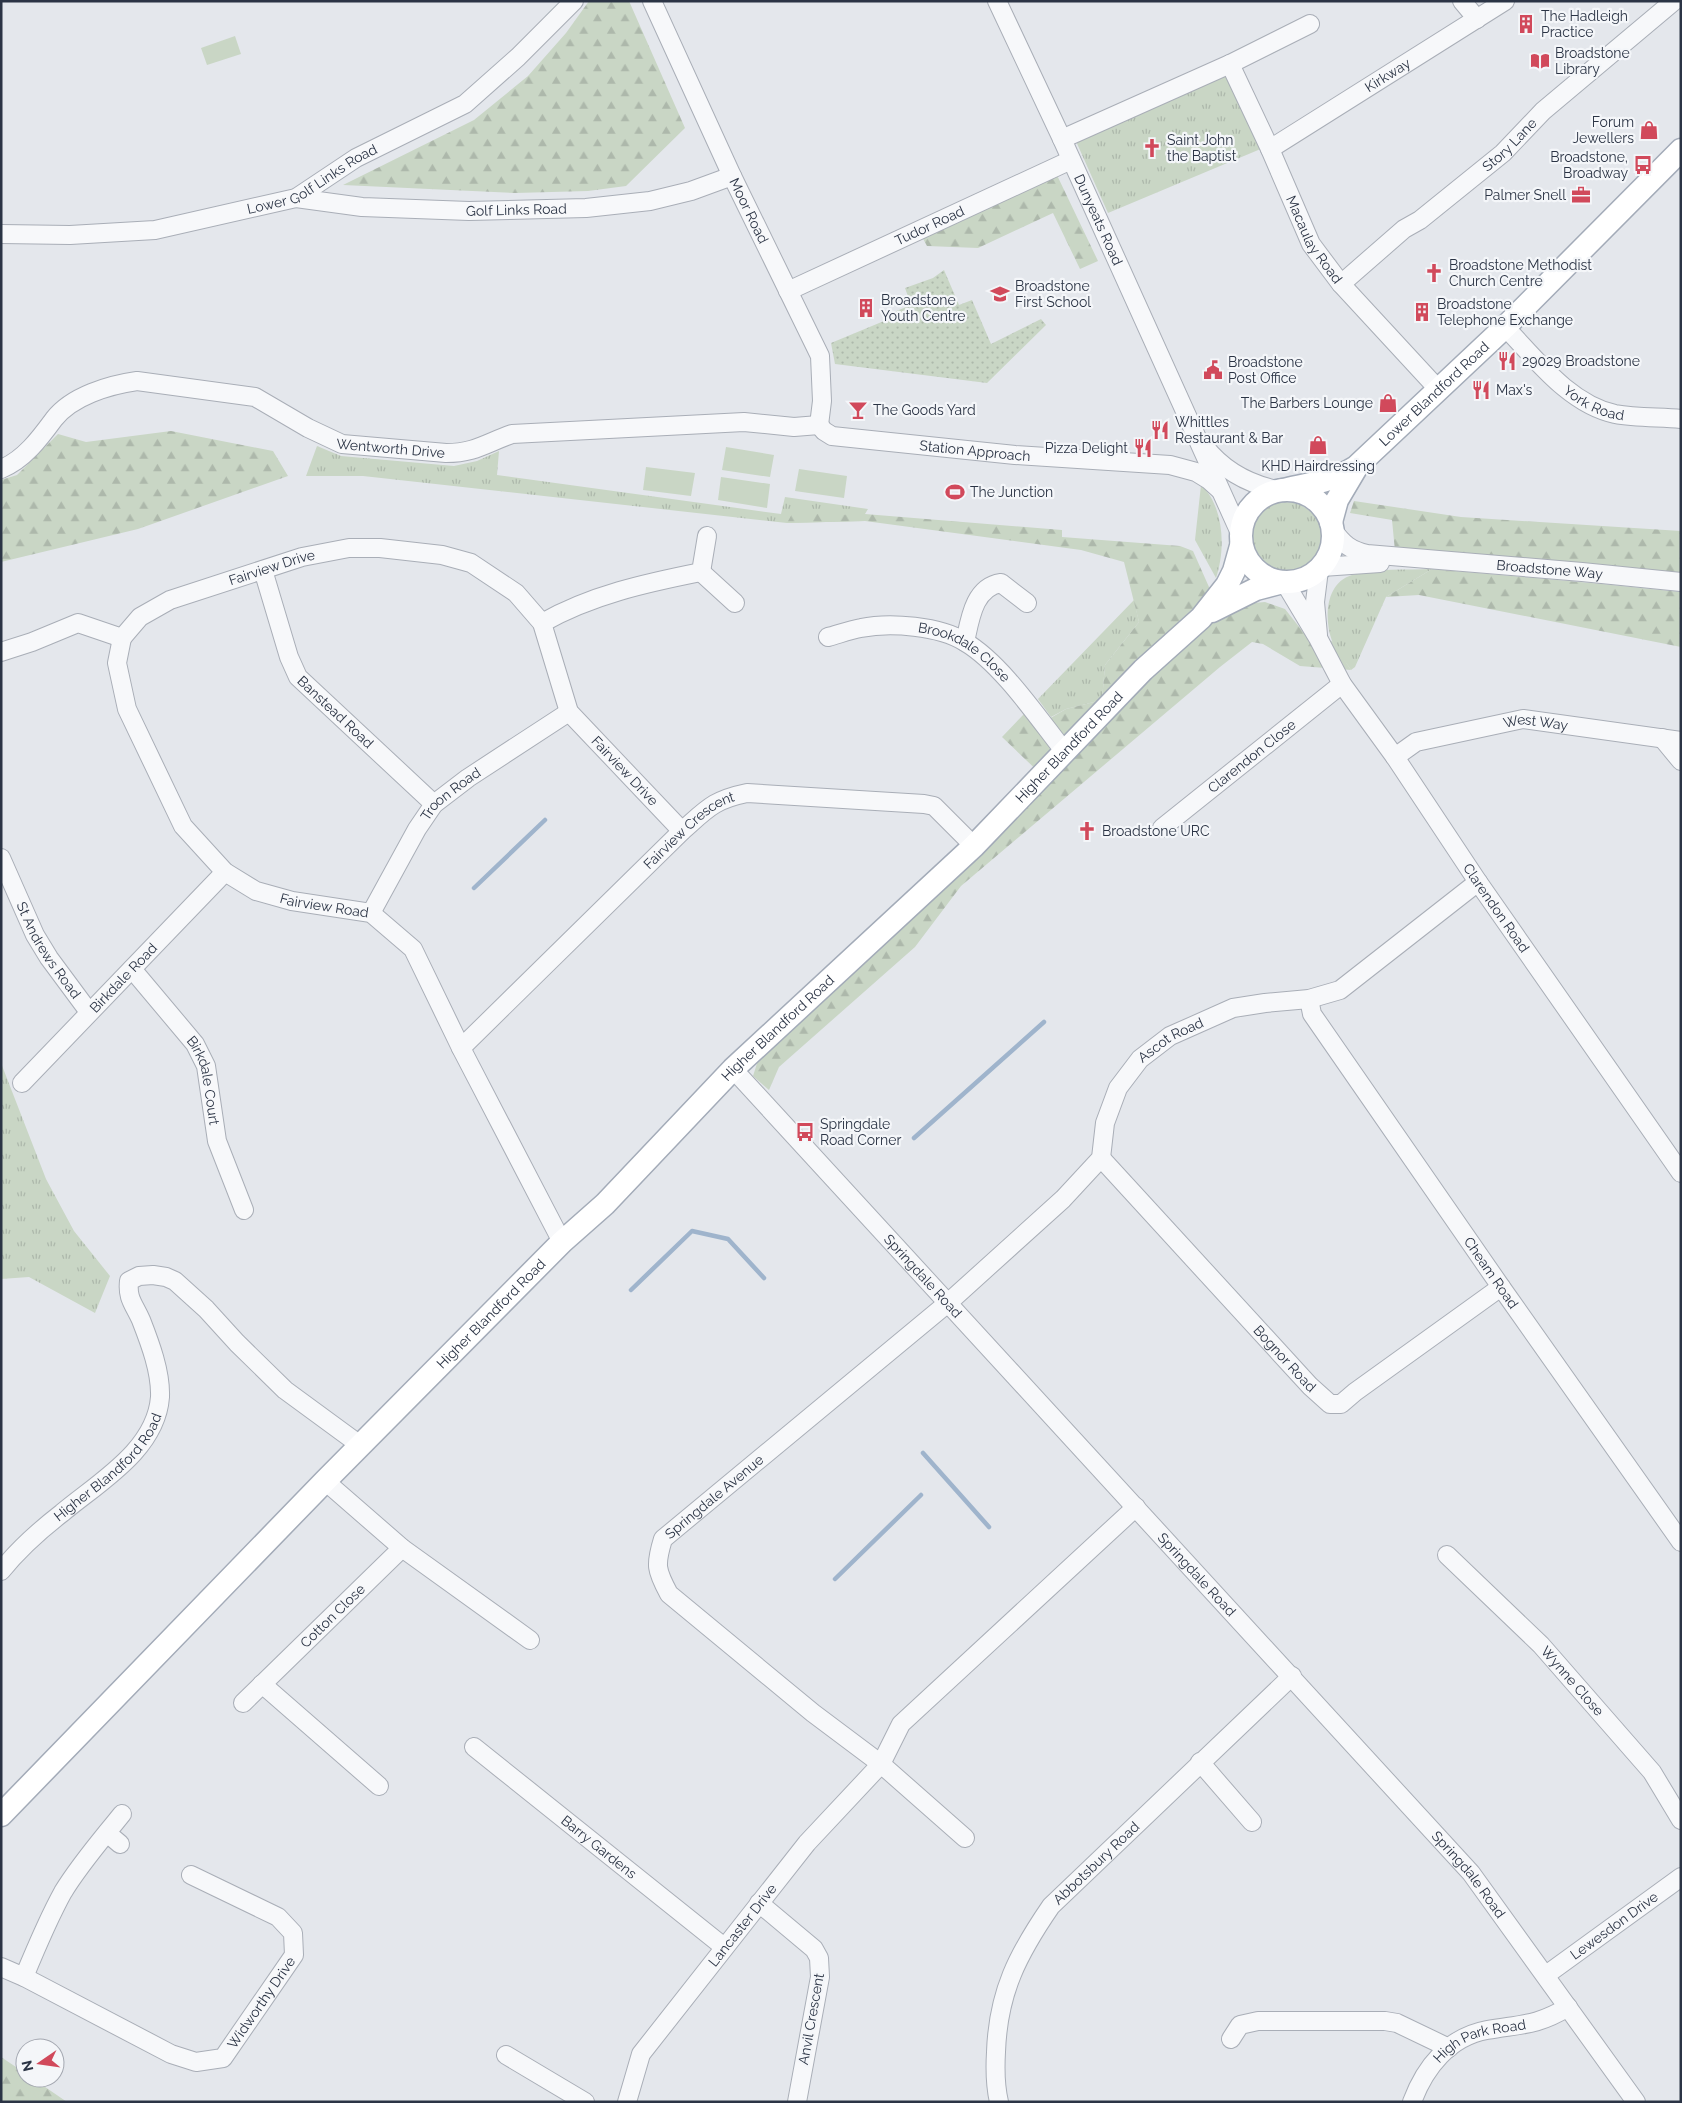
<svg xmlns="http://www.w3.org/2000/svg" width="1682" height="2103" viewBox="0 0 1682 2103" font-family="Raleway,sans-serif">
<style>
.grass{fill:url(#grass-tufts)}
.forest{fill:url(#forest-firs)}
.park{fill:url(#park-dots)}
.pitch{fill:#c9d6c5}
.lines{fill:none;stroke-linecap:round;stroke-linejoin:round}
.stream{stroke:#9fb4cc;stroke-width:4.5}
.minor-casing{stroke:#a9aeb7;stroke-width:20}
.major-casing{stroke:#a3abb8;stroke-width:25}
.minor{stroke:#f7f8fa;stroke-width:18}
.major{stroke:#fff;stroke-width:22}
.labels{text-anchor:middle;stroke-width:4.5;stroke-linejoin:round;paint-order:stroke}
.poi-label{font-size:14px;fill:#2b3445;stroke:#f4f6f9;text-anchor:start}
.street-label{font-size:14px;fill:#2b3445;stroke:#f4f6f9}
</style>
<defs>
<pattern id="grass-tufts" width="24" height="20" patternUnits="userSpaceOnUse" patternTransform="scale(1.25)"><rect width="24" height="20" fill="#c9d6c5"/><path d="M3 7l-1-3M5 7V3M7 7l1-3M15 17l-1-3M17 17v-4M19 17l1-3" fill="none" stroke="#adb8ab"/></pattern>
<pattern id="forest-firs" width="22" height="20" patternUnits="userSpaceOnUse" patternTransform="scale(1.25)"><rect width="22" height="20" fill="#c9d6c5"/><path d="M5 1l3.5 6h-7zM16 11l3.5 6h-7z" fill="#adb8ab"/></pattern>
<pattern id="park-dots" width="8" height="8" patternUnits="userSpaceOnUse" patternTransform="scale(1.25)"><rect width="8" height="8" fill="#c9d6c5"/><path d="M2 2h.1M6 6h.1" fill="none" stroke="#adb8ab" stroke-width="1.8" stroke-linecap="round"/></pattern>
</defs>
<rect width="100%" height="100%" fill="#e4e7ec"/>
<path class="grass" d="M1222,75L1231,79L1263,148L1108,213L1075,139Z
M317,446L341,456L454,466L477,461L499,451L497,475L781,514L785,497L868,509L865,514V521L787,523L363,476H306Z
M1201,485C1224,506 1226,549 1216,578L1195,540Z
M1250 538a36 36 0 1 1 72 0a36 36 0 1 1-72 0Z
M1432,569L1386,597L1355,667L1351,670C1345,661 1336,651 1332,641C1324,619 1325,583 1352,575C1377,568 1405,570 1432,569Z
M1134,600L1139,622L1105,665L1102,700L1066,709L1051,717L1038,699Z
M1,1063L46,1179L74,1231L110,1276L95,1313L29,1277L1,1279Z"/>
<path class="forest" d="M589,1H629L685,128L626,186L588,191L515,193L343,185L474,120L528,76L566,33Z
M1055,171L1098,261L1080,269L1053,213L978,248L927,246L921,235Z
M171,431L273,451L288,476L138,529L1,562V480L17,475L58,434L86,442Z
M1354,501L1461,517L1681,531V573L1395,551L1392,520L1350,513Z
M793,512L834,515L865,514L1062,530V537L1180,546L1193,551L1209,587L1231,605L1265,602L1285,609L1315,647L1332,641L1351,670L1300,666L1263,644L1252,642L1220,667L961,886L915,947L779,1067L769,1090L753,1076L760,1054L1047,780L1002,737L1024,714L1035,727L1066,709L1102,700L1105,665L1139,622L1124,562L1081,550L865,521L787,523Z
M1432,569L1602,584L1681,592V647L1419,595L1386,597Z
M1,2057L25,2073V2078H32L67,2102H1Z"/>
<path class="park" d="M944,270L959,305L972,300L991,344L1041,319L1046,325L987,383L835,364L831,343L896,316L894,312L911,305L905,288L933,278Z"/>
<path class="pitch" d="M235,36L241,54L207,65L201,48Z
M726,447L774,455L770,477L722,470Z
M646,467L695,473L691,496L643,490Z
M799,469L847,476L844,498L795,491Z
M721,477L770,484L767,508L718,500Z"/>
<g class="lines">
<path class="stream" d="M474,888L545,820
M914,1138L1044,1022
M631,1290L692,1231L728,1239L764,1278
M923,1453L989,1527
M835,1579L921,1495"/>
<g class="minor-casing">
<g id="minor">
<path id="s1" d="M652,1L732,176L820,356L822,401L819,425"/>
<path id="s2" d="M997,1L1062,139L1240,533"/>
<path d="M1462,1L1477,19"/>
<path id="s3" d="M1230,64L1270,149L1311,244L1341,284L1438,389"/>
<path d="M1062,139L1230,64L1310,24"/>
<path id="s4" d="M1270,149L1505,1"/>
<path id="s5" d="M296,198L362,207L469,211L586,208L650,201L691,191L732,176"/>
<path id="s6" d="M1,234L70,235L155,230L296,198L356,158L465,104L518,57L574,1"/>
<path id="s7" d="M1341,284L1404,229L1420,220L1503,153L1543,111L1674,1"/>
<path id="s8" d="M788,291L1071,160"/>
<path id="s9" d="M1505,327C1536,359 1569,404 1615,414C1636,418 1660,417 1681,419"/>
<path id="s10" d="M819,425L824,431L832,436L1015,455L1170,465L1196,472L1209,480L1219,489"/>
<path d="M1205,447C1223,470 1249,484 1277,490"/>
<path id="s11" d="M1,469C24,460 40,438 54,419C72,396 109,385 137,381L255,397L308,428L342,444L446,453C475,453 486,443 512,434L744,422L794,427L819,425"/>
<path id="s12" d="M1333,530C1343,544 1350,550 1367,554L1582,572L1681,582"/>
<path d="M1322,567L1380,563"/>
<path id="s13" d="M263,570L289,657L298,677L434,804"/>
<path d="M701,572L735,603"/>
<path id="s14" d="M1285,583L1318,638L1342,684L1395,757L1478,882L1681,1173"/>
<path d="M542,623C591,595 646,583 701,572L707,536"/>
<path d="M1318,635L1315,602L1319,570"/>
<path id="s15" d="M828,637C839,634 850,630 861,628C890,622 940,626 965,642C1001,663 1038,718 1065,752"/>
<path id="s16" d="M122,638L117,663L127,709L183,826L225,872L256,891L292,901L371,913L413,949L461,1048L562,1242"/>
<path d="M965,642C970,619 974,587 1001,583L1027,603"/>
<path id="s17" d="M1,652L32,642L78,623L122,638L140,617L170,600L302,557L349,548H380L442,555L471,563L516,593L542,623L569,712L682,831"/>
<path d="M1662,738L1681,761"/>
<path id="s18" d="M1395,757L1416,742L1523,719L1681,741"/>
<path id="s19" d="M1162,828L1342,684"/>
<path id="s20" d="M1,858L35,935L49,958L89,1012"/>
<path id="s21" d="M371,913L417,829L434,804L468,778L569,712"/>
<path id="s22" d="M132,969L195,1044L206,1066L217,1141L244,1210"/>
<path id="s23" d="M1309,999L1312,1014L1501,1287L1681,1542"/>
<path id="s24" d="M461,1048L682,831C707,809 713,800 747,793L924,804L934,806L974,846"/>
<path id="s25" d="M733,1069L1471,1873L1636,2102"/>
<path id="s26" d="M22,1083L225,872"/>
<path id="s27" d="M1101,1158L1310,1386L1330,1404H1341L1355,1392L1501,1287"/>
<path d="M325,1481L402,1548L530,1640"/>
<path id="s28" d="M1447,1555L1541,1645L1652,1772L1681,1820"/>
<path id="s29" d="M1,1571C18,1550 40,1530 62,1513C99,1482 156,1450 160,1397C161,1372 150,1343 141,1320C134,1304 127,1299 129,1281L139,1276L153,1275L166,1277L175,1281L206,1309L237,1343L285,1390L360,1445"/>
<path d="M262,1684L379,1786"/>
<path id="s30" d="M243,1703L402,1548"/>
<path id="s31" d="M474,1747L724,1947"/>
<path d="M1200,1762L1252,1822"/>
<path d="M107,1833L120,1844"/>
<path id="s32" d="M965,1838L881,1764L813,1713L669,1594C656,1570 655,1565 663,1539L949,1302L1063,1199L1101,1158L1105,1123L1118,1088L1140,1059L1170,1036L1233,1008L1265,1003L1309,999L1340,990L1478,882"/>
<path d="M759,1903L814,1949L819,1958L820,1977L797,2102"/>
<path id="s33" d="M1,1967L24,1977L171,2054L196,2062L223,2058L294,1955L293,1933L278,1917L191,1875"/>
<path id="s34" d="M1546,1975L1681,1877"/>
<path d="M24,1977C36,1948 48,1919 63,1892C80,1864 102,1839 122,1814"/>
<path d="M1231,2039L1240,2025L1258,2021H1385L1397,2023L1449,2048"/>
<path d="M506,2055L585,2102"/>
<path id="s35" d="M627,2102L641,2054L807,1843L881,1764L901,1724L1136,1507"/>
<path id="s36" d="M999,2102C995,2085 995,2069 996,2052C998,1992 1018,1954 1051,1906L1292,1676"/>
<path id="s37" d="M1412,2102C1425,2067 1449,2037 1487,2030C1521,2024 1537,2026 1568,2007"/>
</g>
</g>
<g class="major-casing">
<g id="major">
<circle cx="1287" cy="536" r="46"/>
<path id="s38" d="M1283,490C1308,484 1334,481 1356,467L1505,327L1681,150"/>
<path d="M1331,522L1337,500L1356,468"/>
<path d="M1212,611L1256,589L1279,583"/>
<path id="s39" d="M1,1815L325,1481L562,1242L605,1204L733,1069L974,846L1143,670L1201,618L1227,585L1234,571L1241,546"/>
</g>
</g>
<use href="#minor" class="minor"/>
<use href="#major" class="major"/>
</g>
<defs>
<g id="building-bare" transform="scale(1.5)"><path d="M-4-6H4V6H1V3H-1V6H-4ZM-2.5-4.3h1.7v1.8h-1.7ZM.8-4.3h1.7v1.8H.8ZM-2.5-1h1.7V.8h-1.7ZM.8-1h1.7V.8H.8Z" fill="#d1495b" stroke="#f4f6f9" stroke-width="2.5" paint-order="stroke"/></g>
<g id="library-bare" transform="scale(1.5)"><path d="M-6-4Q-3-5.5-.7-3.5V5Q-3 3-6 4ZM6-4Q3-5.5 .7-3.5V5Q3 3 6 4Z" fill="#d1495b" stroke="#f4f6f9" stroke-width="2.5" paint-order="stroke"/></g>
<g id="shop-bare" transform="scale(1.5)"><path d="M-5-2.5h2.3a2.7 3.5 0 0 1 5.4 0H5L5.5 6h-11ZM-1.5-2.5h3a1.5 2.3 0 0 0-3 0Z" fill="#d1495b" stroke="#f4f6f9" stroke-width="2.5" paint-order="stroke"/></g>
<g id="church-bare" transform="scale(1.5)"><path d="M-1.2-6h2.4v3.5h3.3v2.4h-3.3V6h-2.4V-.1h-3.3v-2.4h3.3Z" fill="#d1495b" stroke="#f4f6f9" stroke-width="2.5" paint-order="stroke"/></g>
<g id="bus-bare" transform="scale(1.5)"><path d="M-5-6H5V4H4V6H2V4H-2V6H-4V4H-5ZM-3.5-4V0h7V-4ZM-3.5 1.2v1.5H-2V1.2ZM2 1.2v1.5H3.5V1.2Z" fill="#d1495b" stroke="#f4f6f9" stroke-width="2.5" paint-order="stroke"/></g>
<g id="office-bare" transform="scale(1.5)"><path d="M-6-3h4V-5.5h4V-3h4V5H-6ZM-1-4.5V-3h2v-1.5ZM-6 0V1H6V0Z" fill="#d1495b" stroke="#f4f6f9" stroke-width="2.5" paint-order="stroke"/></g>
<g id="school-bare" transform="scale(1.5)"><path d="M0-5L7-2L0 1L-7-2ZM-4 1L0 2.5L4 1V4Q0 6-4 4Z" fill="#d1495b" stroke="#f4f6f9" stroke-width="2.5" paint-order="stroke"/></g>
<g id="restaurant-bare" transform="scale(1.5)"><path d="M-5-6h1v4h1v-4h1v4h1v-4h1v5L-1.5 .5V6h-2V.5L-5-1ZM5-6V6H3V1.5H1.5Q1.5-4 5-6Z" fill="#d1495b" stroke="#f4f6f9" stroke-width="2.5" paint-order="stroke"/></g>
<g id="civic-bare" transform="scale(1.5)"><path d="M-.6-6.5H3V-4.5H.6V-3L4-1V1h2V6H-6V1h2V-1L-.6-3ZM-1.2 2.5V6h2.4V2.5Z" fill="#d1495b" stroke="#f4f6f9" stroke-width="2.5" paint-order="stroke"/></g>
<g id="bar-bare" transform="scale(1.5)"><path d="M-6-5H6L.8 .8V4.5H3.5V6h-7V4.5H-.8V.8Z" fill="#d1495b" stroke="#f4f6f9" stroke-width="2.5" paint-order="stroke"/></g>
<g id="stadium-bare" transform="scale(1.5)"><path d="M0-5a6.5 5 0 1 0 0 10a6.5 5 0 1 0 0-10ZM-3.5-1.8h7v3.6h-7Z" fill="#d1495b" stroke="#f4f6f9" stroke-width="2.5" paint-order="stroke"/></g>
</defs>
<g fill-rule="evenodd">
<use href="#building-bare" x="1526" y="24"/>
<use href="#library-bare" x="1540" y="61"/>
<use href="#shop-bare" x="1649" y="130"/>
<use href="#church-bare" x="1152" y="148"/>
<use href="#bus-bare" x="1643" y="165"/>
<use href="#office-bare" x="1581" y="195"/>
<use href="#church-bare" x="1434" y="273"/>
<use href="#school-bare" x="1000" y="294"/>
<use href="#building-bare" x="866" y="308"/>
<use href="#building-bare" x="1422" y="312"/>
<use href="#restaurant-bare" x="1507" y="361"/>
<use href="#civic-bare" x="1213" y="370"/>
<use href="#restaurant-bare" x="1481" y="390"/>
<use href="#shop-bare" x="1388" y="403"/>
<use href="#bar-bare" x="858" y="410"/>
<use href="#restaurant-bare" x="1160" y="430"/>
<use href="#shop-bare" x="1318" y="445"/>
<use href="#restaurant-bare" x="1143" y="448"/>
<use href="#stadium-bare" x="955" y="492"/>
<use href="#church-bare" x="1087" y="831"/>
<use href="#bus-bare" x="805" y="1132"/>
</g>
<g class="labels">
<g class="poi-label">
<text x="1541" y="21">The Hadleigh<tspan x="1541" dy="16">Practice</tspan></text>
<text x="1555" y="58">Broadstone<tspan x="1555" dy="16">Library</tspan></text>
<text x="1634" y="127" text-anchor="end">Forum<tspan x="1634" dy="16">Jewellers</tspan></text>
<text x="1167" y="145">Saint John<tspan x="1167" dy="16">the Baptist</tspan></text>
<text x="1628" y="162" text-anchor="end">Broadstone,<tspan x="1628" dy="16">Broadway</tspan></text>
<text x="1566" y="200" text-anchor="end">Palmer Snell</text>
<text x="1449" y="270">Broadstone Methodist<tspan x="1449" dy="16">Church Centre</tspan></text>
<text x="1015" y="291">Broadstone<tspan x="1015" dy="16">First School</tspan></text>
<text x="881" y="305">Broadstone<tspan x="881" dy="16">Youth Centre</tspan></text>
<text x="1437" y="309">Broadstone<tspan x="1437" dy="16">Telephone Exchange</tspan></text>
<text x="1522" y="366">29029 Broadstone</text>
<text x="1228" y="367">Broadstone<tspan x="1228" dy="16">Post Office</tspan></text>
<text x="1496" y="395">Max's</text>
<text x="1373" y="408" text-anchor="end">The Barbers Lounge</text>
<text x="873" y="415">The Goods Yard</text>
<text x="1175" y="427">Whittles<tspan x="1175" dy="16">Restaurant &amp; Bar</tspan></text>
<text x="1128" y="453" text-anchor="end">Pizza Delight</text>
<text x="1318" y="471" text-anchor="middle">KHD Hairdressing</text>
<text x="970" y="497">The Junction</text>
<text x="1102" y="836">Broadstone URC</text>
<text x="820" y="1129">Springdale<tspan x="820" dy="16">Road Corner</tspan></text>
</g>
<g class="street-label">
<text dy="5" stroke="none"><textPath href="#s4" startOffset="139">Kirkway</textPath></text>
<text dy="5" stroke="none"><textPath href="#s7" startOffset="219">Story Lane</textPath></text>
<text dy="5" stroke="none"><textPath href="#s6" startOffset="321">Lower Golf Links Road</textPath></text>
<text dy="5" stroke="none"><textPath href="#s5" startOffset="221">Golf Links Road</textPath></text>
<text dy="5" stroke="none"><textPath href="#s1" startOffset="231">Moor Road</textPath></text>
<text dy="5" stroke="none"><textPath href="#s2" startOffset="241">Dunyeats Road</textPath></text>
<text dy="5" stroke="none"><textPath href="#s8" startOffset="156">Tudor Road</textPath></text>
<text dy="5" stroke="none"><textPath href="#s3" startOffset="195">Macaulay Road</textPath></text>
<text dy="5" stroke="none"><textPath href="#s38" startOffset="184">Lower Blandford Road</textPath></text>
<text dy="5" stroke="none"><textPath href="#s9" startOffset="119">York Road</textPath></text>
<text dy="5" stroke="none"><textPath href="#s11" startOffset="434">Wentworth Drive</textPath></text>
<text dy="5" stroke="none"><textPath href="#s10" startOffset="161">Station Approach</textPath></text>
<text dy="5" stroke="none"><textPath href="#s17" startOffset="298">Fairview Drive</textPath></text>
<text dy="5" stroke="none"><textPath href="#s12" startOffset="226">Broadstone Way</textPath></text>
<text dy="5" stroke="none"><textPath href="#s15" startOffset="145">Brookdale Close</textPath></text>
<text dy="5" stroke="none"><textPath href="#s13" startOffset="164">Banstead Road</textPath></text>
<text dy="5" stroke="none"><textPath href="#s18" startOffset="148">West Way</textPath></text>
<text dy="5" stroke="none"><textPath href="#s39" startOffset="1511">Higher Blandford Road</textPath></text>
<text dy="5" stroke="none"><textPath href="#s19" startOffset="115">Clarendon Close</textPath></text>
<text dy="5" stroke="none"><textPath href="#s17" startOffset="769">Fairview Drive</textPath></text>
<text dy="5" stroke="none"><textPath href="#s21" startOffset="145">Troon Road</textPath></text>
<text dy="5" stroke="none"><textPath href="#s24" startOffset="316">Fairview Crescent</textPath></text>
<text dy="5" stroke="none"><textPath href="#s16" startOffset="371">Fairview Road</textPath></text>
<text dy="5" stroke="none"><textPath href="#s14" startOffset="388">Clarendon Road</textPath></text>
<text dy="5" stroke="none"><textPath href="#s20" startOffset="104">St Andrews Road</textPath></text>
<text dy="5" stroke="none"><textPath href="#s26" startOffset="146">Birkdale Road</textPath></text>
<text dy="5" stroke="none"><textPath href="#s39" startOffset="1106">Higher Blandford Road</textPath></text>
<text dy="5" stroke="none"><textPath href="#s32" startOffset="1168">Ascot Road</textPath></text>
<text dy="5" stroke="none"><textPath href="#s22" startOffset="136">Birkdale Court</textPath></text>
<text dy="5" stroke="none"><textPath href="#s23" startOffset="330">Cheam Road</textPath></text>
<text dy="5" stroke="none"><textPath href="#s25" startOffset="281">Springdale Road</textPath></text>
<text dy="5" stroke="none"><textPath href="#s39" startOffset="701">Higher Blandford Road</textPath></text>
<text dy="5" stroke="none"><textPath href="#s27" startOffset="272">Bognor Road</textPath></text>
<text dy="5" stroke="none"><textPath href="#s29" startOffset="150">Higher Blandford Road</textPath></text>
<text dy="5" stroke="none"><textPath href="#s32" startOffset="508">Springdale Avenue</textPath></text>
<text dy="5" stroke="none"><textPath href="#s25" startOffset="686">Springdale Road</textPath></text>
<text dy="5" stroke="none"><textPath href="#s30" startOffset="125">Cotton Close</textPath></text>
<text dy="5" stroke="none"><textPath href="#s28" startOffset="178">Wynne Close</textPath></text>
<text dy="5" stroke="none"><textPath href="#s31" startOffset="160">Barry Gardens</textPath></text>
<text dy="5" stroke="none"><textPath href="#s36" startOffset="271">Abbotsbury Road</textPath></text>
<text dy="5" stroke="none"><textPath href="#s25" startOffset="1091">Springdale Road</textPath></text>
<text dy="5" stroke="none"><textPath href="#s35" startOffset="214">Lancaster Drive</textPath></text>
<text dy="5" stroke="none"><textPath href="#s34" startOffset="84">Lewesdon Drive</textPath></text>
<text dy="5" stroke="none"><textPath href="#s33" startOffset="312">Widworthy Drive</textPath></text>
<text transform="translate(811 2019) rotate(-80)" y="5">Anvil Crescent</text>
<text dy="5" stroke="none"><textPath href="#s37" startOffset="98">High Park Road</textPath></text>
</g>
</g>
<rect width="1682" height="2103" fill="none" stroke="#2b3445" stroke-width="5"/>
<g transform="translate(40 2063) rotate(257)"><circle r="24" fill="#f4f6f9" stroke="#a4a8b1"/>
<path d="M0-4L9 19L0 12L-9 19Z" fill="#d1495b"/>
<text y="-8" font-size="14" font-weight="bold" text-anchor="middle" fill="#2b3445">N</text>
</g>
</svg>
